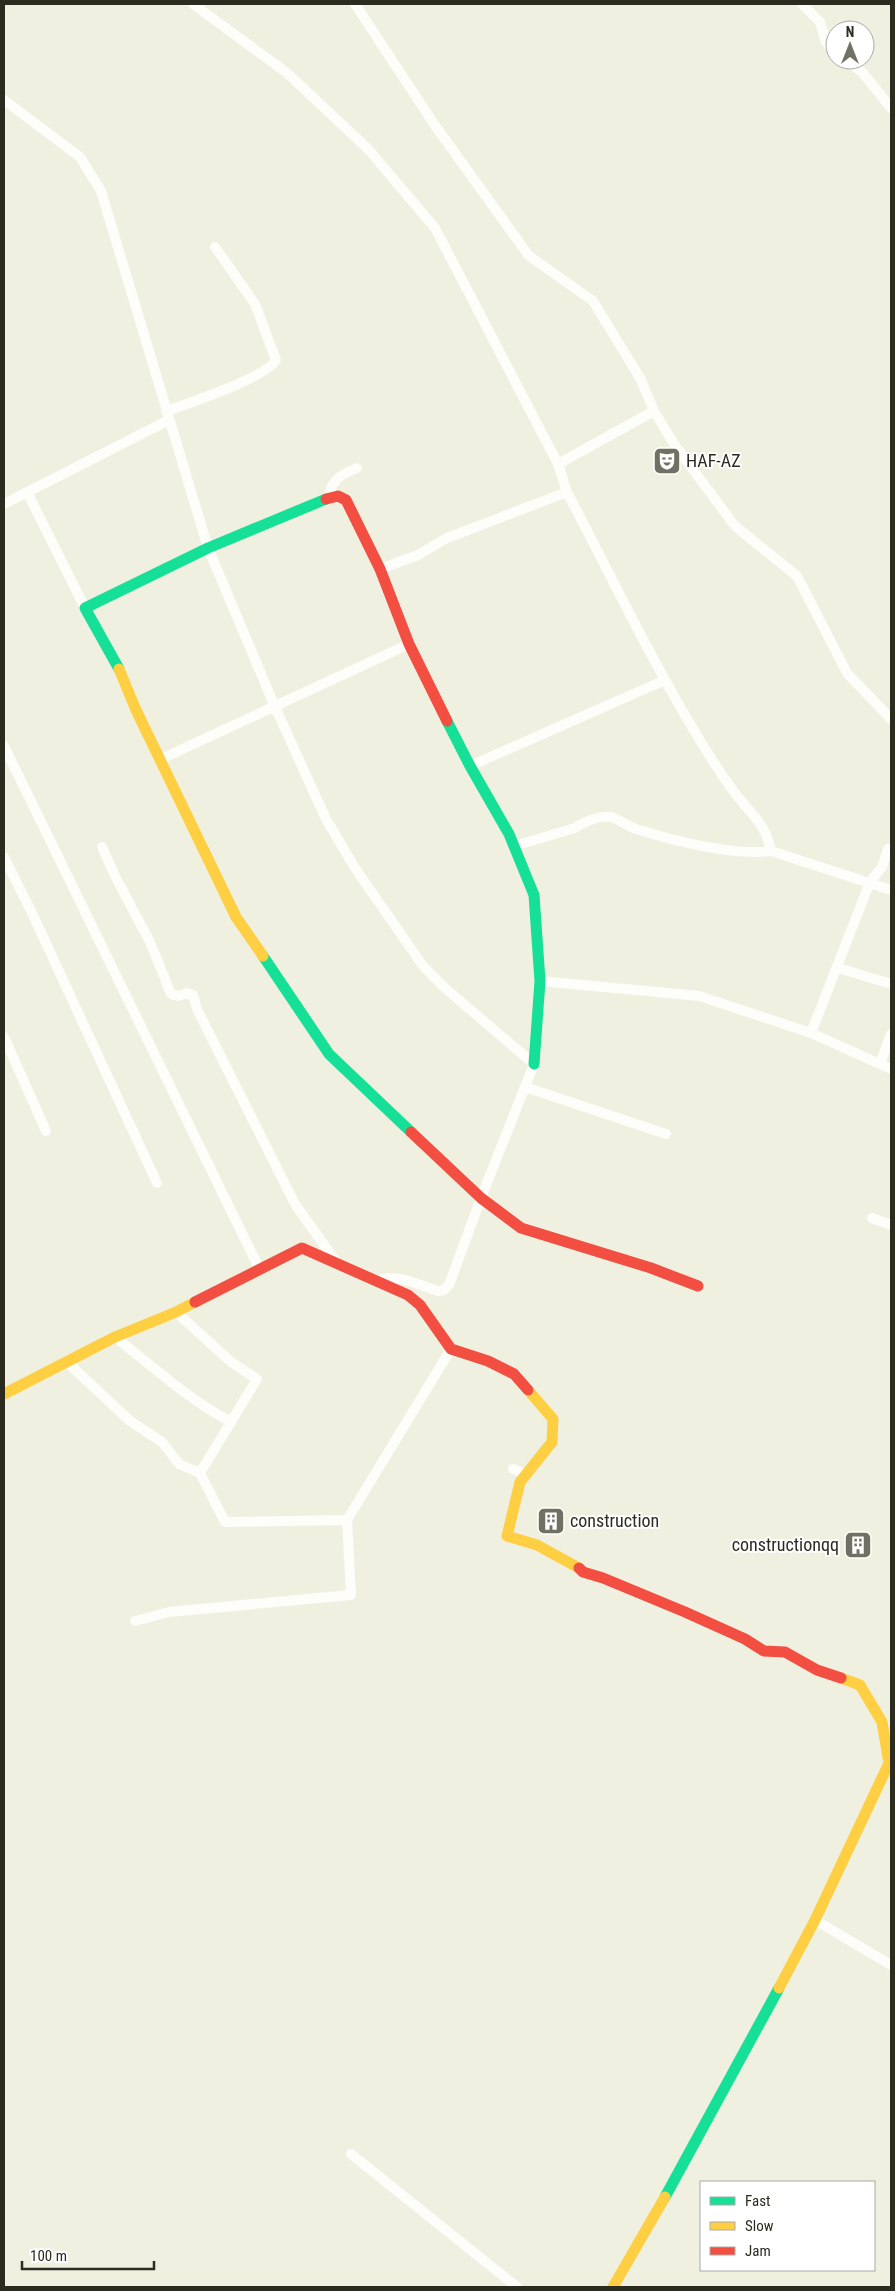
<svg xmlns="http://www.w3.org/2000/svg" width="895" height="2291" viewBox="0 0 895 2291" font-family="'Roboto Condensed',sans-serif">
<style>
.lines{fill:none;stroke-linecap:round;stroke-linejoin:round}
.street{stroke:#fdfdfa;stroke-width:10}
.fast{stroke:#16e098;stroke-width:11}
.slow{stroke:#ffcf43;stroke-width:11}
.jam{stroke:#f24e42;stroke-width:11}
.labels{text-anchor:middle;stroke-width:4;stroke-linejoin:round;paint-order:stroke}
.poi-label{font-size:18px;fill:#2b2b20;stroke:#fff;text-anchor:start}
</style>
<rect width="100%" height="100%" fill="#eff0df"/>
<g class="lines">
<path class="street" d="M193,4L287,73L368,149L435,228L558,464L567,492C610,574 650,658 698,737C710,757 723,778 738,797C753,816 766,825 771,851
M355,4L434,124L529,256L593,301L640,378L654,411L674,444L735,526L797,576L847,673L891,719
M802,4L820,22L826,42L835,54
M845,60L862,72L891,108
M4,100L80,157L101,191L208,548L275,707L326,819L355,868L423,966L446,989L534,1064L481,1198L449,1285L444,1290L438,1291C417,1284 398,1274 377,1280
M166,411C187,404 267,377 276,360L255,304L215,247
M558,464L654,411
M27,492L85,608
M328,498C332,479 340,475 357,468
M4,504L169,420
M380,569L418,555L447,538L567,492
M4,746L259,1268
M161,759L409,644
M470,766L665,680
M514,846L575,828C583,822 601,815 611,817C619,819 627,826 636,829C675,841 731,856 771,851L891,890
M102,847L115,876L150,942L171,994L178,996L187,993L193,995L197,1009L295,1204L337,1263
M4,857L32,913L157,1183
M838,968L891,984
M540,981L699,996L811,1033L891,1069
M811,1033L870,882L882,867L888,849
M4,1037L46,1131
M880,1064L891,1034
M525,1087L666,1134
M872,1218L891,1225
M115,1337C153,1367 188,1399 231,1422
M68,1363L130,1421L162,1442L179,1464L200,1473L257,1379L231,1362L176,1312
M513,1469L526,1474
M200,1473L225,1522L347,1520
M135,1621L169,1612L351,1595L347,1520L451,1349
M815,1920L891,1965
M351,2154L517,2287"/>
<path class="fast" d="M119,669L85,608L208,548L326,499
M447,721L470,766L509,834L534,895L540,981L534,1064
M263,956L329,1054L411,1132
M665,2197L779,1988"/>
<path class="slow" d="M119,669L136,710L236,917L263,956
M528,1390L553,1419L552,1442L520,1482L507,1536L537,1545L579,1568
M4,1394L115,1337L176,1312L195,1302
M779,1988L815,1920L889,1763L882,1722L860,1685L841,1678
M613,2287L665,2197"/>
<path class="jam" d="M326,499L338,496L346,500L380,569L409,644L447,721
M411,1132L481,1198L521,1228L651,1268L698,1286
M195,1302L302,1248L408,1295L420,1305L451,1349L488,1361L514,1374L528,1390
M579,1568L583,1572L603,1578L685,1612L745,1639L764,1651L785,1652L817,1670L841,1678"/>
</g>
<defs>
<g id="theatre-square" transform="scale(1.4375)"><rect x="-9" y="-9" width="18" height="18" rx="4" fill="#707063" stroke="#fff"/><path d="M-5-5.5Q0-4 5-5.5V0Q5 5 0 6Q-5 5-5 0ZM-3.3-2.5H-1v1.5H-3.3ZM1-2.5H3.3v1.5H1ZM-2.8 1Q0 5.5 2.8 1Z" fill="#fff"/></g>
<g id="building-square" transform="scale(1.4375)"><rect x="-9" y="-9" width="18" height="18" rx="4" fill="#707063" stroke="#fff"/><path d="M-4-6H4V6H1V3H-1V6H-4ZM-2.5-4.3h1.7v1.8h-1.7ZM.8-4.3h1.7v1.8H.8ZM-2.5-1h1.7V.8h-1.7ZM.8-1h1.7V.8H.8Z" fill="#fff"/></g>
</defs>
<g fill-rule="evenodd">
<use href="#theatre-square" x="667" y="461"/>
<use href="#building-square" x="551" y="1521"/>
<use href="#building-square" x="858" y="1545"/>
</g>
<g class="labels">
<g class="poi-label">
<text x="686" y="467">HAF-AZ</text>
<text x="570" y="1527">construction</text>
<text x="839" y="1551" text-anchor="end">constructionqq</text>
</g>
</g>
<rect width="895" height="2291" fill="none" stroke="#2b2b20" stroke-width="10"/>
<rect x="700" y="2181" width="175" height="90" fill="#ffffff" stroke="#aaaaa6"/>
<rect x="710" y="2197" width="25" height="8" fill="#16e098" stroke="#aaaaa6"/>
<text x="745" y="2206" font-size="15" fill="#2b2b20">Fast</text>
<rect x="710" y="2222" width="25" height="8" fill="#ffcf43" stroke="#aaaaa6"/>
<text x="745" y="2231" font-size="15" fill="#2b2b20">Slow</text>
<rect x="710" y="2247" width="25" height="8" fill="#f24e42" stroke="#aaaaa6"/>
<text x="745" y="2256" font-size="15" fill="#2b2b20">Jam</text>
<g transform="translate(850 45)"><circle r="24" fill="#ffffff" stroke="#aaaaa6"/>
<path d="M0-4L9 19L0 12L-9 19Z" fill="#707063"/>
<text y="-8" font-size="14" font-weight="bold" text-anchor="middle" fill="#2b2b20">N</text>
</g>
<path d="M22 2261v8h132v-8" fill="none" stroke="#2b2b20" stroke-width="2.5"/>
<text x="30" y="2261" font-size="15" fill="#2b2b20" stroke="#ffffff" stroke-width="4" paint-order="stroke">100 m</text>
</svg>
